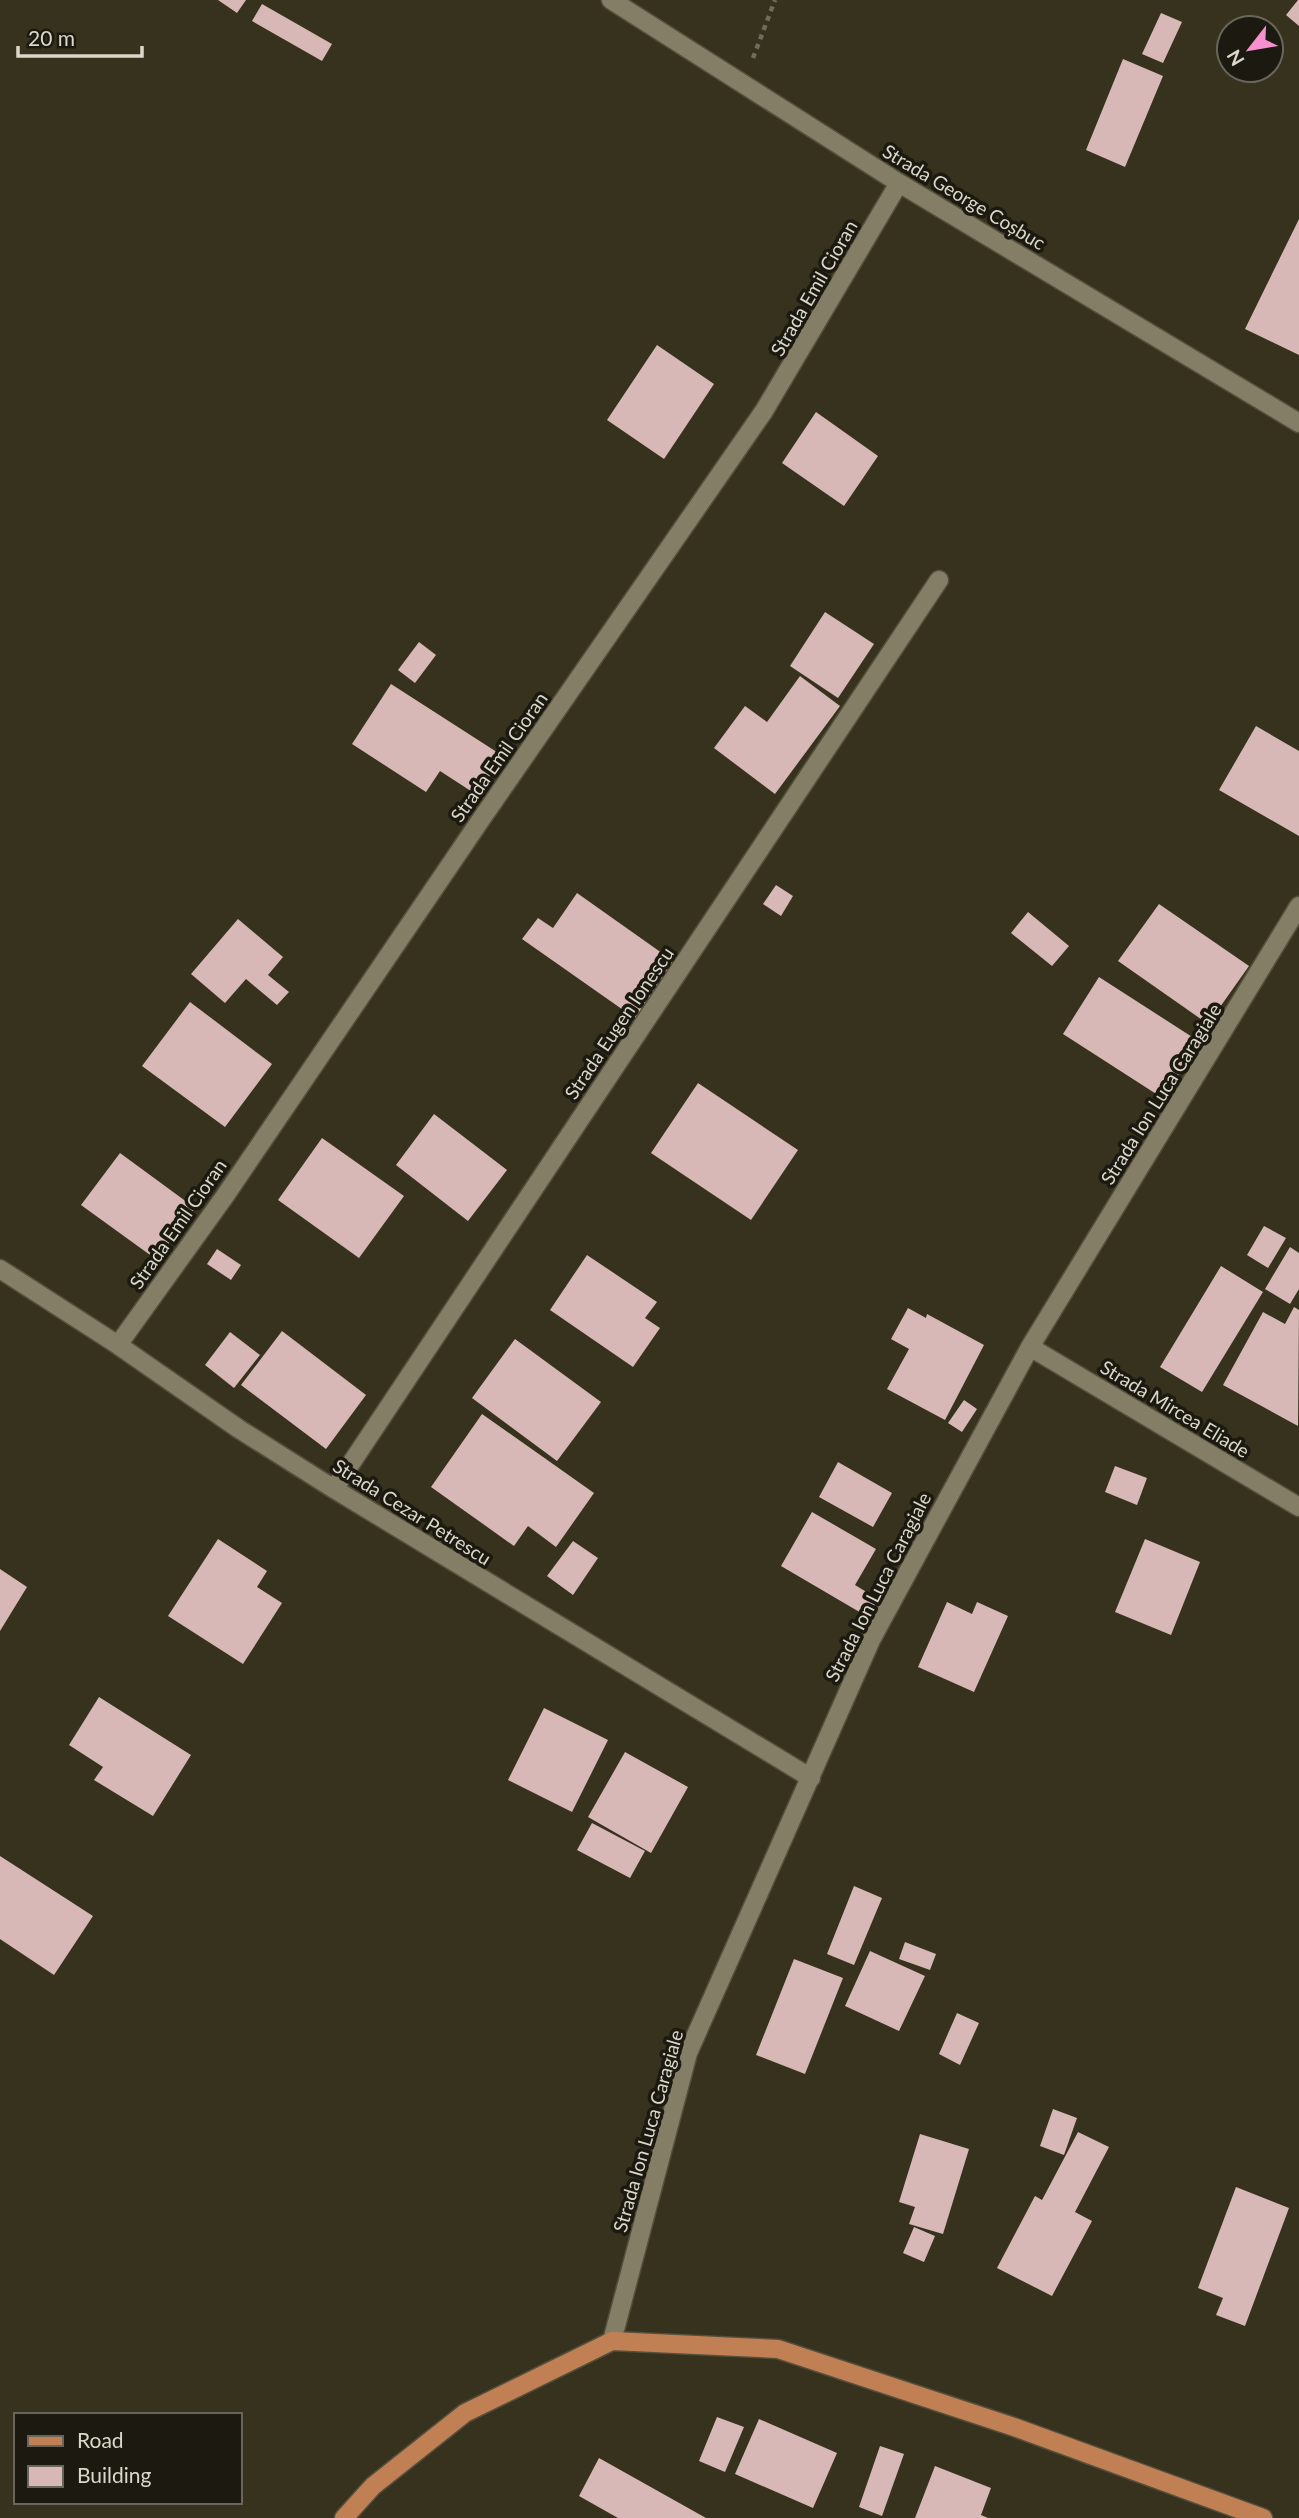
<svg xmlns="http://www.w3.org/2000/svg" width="1299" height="2518" viewBox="0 0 1299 2518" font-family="Lato,sans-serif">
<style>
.building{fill:#d7b8b6}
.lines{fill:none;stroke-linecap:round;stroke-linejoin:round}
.minor-casing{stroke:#544f3c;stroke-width:21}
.major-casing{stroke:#544f3c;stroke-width:21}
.path{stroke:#706c5a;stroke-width:4.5;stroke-dasharray:5 5;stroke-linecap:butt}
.minor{stroke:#847e66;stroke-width:18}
.major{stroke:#c17f54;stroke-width:18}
.labels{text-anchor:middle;stroke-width:7;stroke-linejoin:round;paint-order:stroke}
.street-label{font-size:19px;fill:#dbd8cb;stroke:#1c1a10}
</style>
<rect width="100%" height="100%" fill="#37321d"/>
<path class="building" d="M218,0H246L237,13Z
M1298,0H1299V26L1286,15Z
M262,4L332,44L322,61L252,21Z
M1161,13L1182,22L1163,63L1142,54Z
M1123,59L1163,76L1125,167L1086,150Z
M1299,219V355L1245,329Z
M657,345L714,384L664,459L607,420Z
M816,412L878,456L844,506L782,463Z
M825,612L874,644L838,698L790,666Z
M419,642L436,655L415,683L398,670Z
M800,676L840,706L775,794L714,748L745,706L767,722Z
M391,684L503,756L477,795L440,771L426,792L352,744Z
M1256,726L1299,751V836L1219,790Z
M776,885L793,896L781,916L763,904Z
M577,893L676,963L636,1019L522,939L538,918L553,928Z
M1159,904L1249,966L1208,1024L1118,961Z
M1028,912L1069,946L1052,966L1011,933Z
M238,919L283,957L268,975L289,992L277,1005L246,979L225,1003L191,974Z
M1099,977L1200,1042L1164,1099L1063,1034Z
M190,1002L272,1064L225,1127L142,1066Z
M698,1083L798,1150L751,1220L651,1153Z
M434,1114L507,1170L468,1221L396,1165Z
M322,1138L404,1196L359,1258L278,1200Z
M120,1153L195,1208L157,1260L81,1205Z
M1264,1226L1286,1238L1268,1268L1247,1255Z
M1290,1247L1299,1253V1289L1290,1304L1265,1289Z
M217,1249L241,1265L231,1280L207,1264Z
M587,1255L657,1302L645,1318L660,1328L633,1367L550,1310Z
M1221,1266L1263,1292L1202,1392L1160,1367Z
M1294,1307L1299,1310L1298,1426L1223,1385L1263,1312L1285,1324Z
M908,1308L926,1318L927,1314L984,1345L945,1420L887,1389L909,1349L891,1339Z
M282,1331L366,1395L326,1449L241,1385Z
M230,1332L260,1355L234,1388L205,1365Z
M515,1339L601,1402L557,1461L472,1398Z
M964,1400L977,1409L962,1432L948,1423Z
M482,1414L594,1493L556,1547L528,1526L514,1546L431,1487Z
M838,1462L892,1493L873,1527L819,1497Z
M1115,1466L1147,1478L1137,1505L1105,1492Z
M812,1512L876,1549L855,1585L878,1599L868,1617L781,1566Z
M218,1539L267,1571L257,1587L282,1603L243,1664L168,1616Z
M1145,1539L1200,1562L1171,1635L1115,1612Z
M573,1541L598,1558L573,1595L547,1576Z
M0,1569L27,1587L0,1631Z
M947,1602L972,1614L977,1602L1008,1616L974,1692L918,1667Z
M99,1697L191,1755L153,1816L94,1780L103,1767L69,1745Z
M544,1708L608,1740L572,1812L508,1780Z
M625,1752L688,1787L651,1853L588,1817Z
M592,1823L645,1851L630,1878L577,1850Z
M0,1856L93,1916L54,1975L0,1939Z
M854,1886L882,1898L854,1965L827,1954Z
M905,1942L936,1954L930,1970L899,1959Z
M870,1951L925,1976L899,2031L845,2006Z
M794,1959L843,1978L805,2074L756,2055Z
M957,2013L979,2023L960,2065L939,2054Z
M1053,2109L1077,2118L1064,2155L1040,2146Z
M1078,2132L1109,2147L1075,2212L1092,2221L1052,2296L997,2268L1035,2196L1042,2200Z
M920,2134L969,2149L943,2234L909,2224L915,2207L899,2202Z
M1236,2187L1289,2208L1245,2326L1216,2315L1223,2298L1198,2288Z
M914,2227L935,2236L924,2262L903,2253Z
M717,2417L744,2427L725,2472L699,2461Z
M759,2419L837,2453L813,2508L735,2474Z
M880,2446L904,2454L882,2516L859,2507Z
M599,2458L706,2518H618L579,2496Z
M935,2466L991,2488L981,2515L988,2518H915Z"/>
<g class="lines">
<g class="minor-casing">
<path id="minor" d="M611,0L899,183L1299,423
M0,1269L118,1345L239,1429L334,1489L811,1778
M118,1345L225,1196L482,818L764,411L899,183
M1030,1347L1299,1507
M334,1489L939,580
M612,2341L688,2053L871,1640L1030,1347L1299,906"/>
</g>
<g class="major-casing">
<path id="major" d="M344,2518L373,2486L465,2413L612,2341L778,2349L1014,2427L1263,2518"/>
</g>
<path class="path" d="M753,58L775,0"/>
<use href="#minor" class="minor"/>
<use href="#major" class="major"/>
</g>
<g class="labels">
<g class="street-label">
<text transform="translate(964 197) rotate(31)" y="7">Strada George Coșbuc</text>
<text transform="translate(814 288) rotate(-60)" y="7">Strada Emil Cioran</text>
<text transform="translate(499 757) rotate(-55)" y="7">Strada Emil Cioran</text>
<text transform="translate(619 1023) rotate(-56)" y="7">Strada Eugen Ionescu</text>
<text transform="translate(1161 1094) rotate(-58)" y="7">Strada Ion Luca Caragiale</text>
<text transform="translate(178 1224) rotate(-55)" y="7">Strada Emil Cioran</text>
<text transform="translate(1175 1409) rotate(31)" y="7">Strada Mircea Eliade</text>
<text transform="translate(412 1512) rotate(32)" y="7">Strada Cezar Petrescu</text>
<text transform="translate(878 1587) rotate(-63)" y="7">Strada Ion Luca Caragiale</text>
<text transform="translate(648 2131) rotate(-74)" y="7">Strada Ion Luca Caragiale</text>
</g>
</g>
<rect x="14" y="2413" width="228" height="91" fill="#1c1a10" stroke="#68665b" stroke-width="2"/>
<rect x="28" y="2436" width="35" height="10" fill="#c17f54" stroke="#68665b" stroke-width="2"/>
<text x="77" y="2448" font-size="21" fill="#dbd8cb">Road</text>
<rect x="28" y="2466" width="35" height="21" fill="#d7b8b6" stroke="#68665b" stroke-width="2"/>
<text x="77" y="2483" font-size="21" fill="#dbd8cb">Building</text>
<g transform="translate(1250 49) rotate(239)"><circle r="33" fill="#1c1a10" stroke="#68665b" stroke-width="2"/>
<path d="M0-5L12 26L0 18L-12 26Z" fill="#f690d0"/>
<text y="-10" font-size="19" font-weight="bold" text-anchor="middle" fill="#dbd8cb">N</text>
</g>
<path d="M18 46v10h124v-10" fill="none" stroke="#dbd8cb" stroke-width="3.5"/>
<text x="28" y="46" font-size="21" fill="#dbd8cb" stroke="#1c1a10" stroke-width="5" paint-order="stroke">20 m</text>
</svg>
